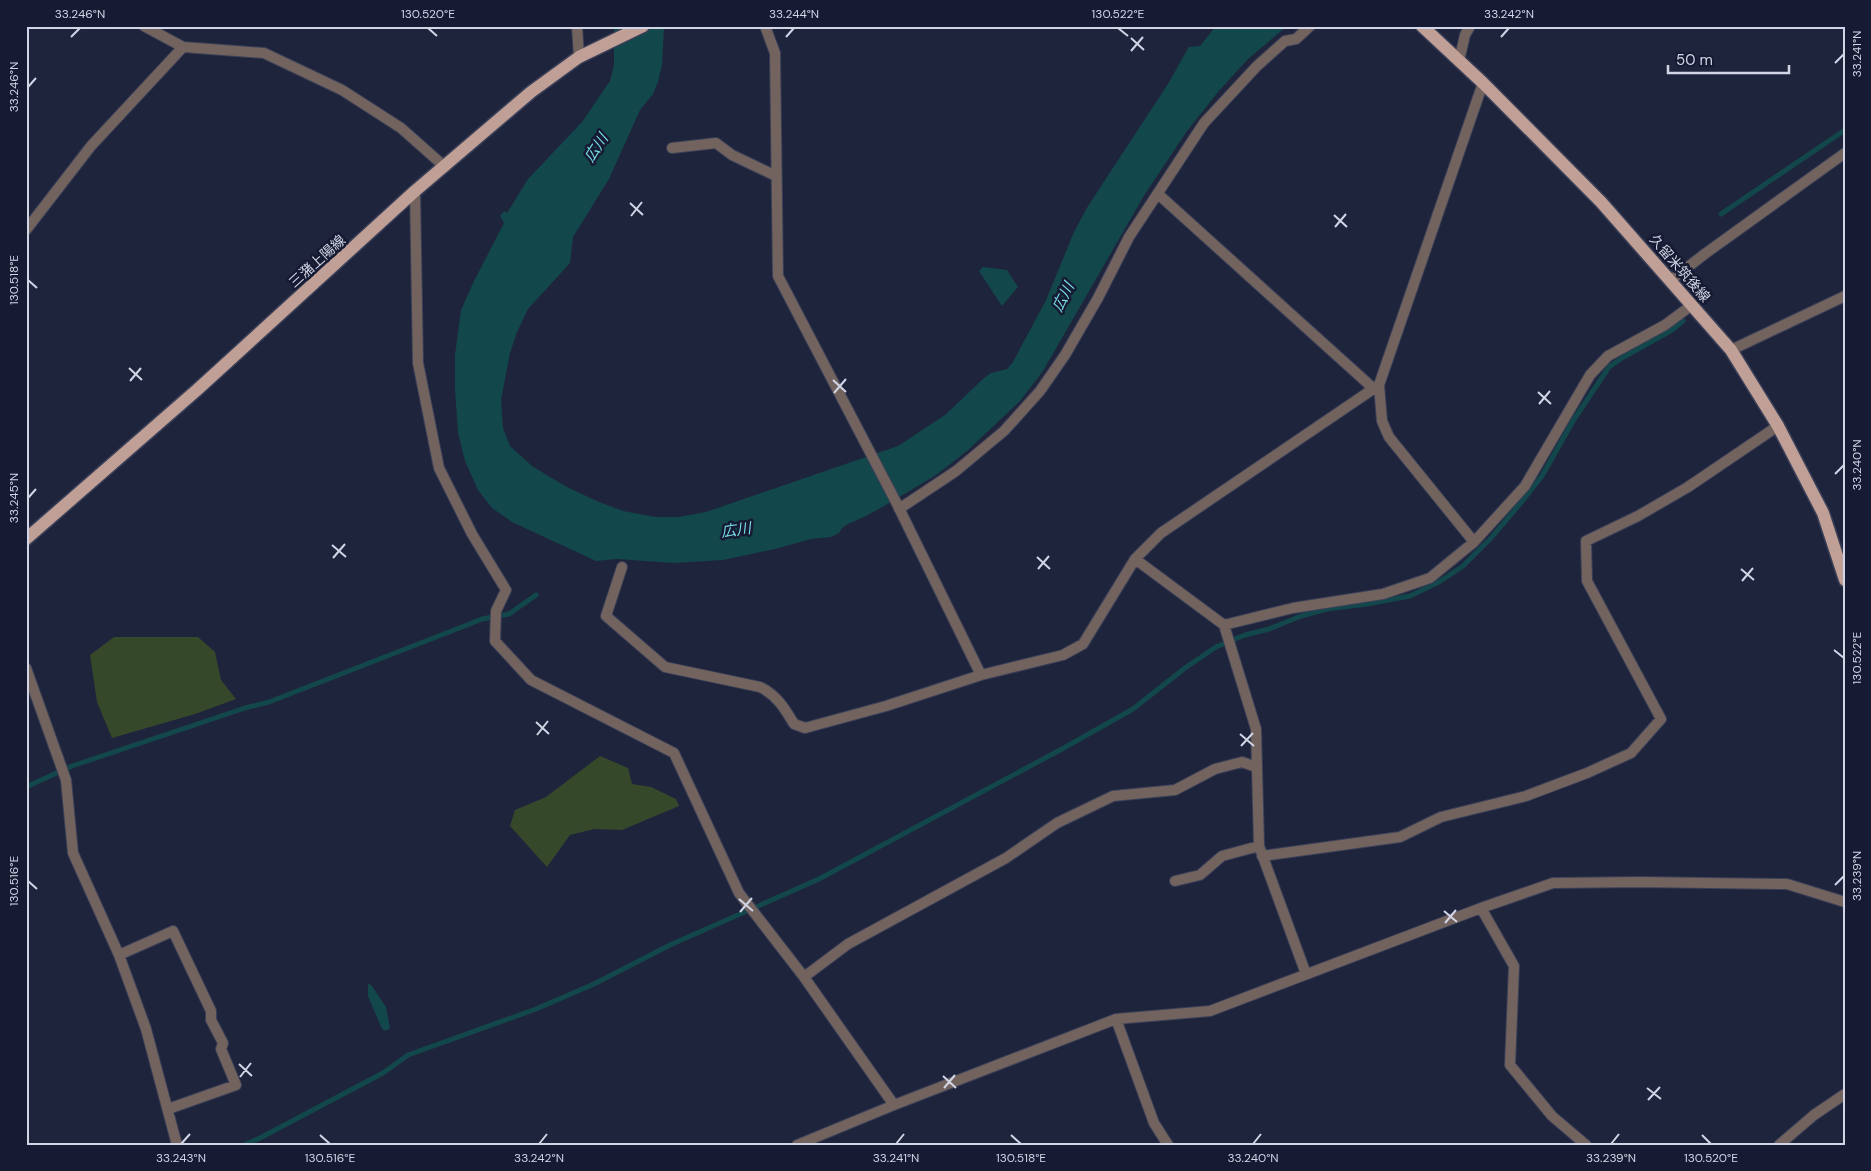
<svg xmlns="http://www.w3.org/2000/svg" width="1871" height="1171" viewBox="0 0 1871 1171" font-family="'DM Sans','Noto Sans JP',sans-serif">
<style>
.green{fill:#36482a}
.water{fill:#12474b}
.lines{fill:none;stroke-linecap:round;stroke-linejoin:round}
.stream{stroke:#12474b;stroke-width:5}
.lane-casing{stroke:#3b4058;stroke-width:12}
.street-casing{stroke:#3b4058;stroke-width:12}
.primary-casing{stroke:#3b4058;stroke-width:15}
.lane{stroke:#72635e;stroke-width:10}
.street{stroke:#72635e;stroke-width:10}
.primary{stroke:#bf9f96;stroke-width:12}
.ticks{fill:none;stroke:#d1d5e5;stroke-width:2}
.labels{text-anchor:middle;stroke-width:5;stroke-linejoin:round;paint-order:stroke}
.street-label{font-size:14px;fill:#d1d5e5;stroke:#161a32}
.water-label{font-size:15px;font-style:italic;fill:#77dee7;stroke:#161a32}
.neatline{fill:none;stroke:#d1d5e5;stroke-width:2}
.ticks-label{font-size:12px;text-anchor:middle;fill:#d1d5e5}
</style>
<rect width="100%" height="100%" fill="#1f243d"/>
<path class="green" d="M114,637H198L215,652L221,680L236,699L195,714L112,738L97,702L90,655Z
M600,756L628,768L632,784L651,787L676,799L679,806L622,830L594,829L570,835L547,867L510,826L515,810L546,797Z"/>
<path class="water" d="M614,26H664L662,65L658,82L653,94L640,110L609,179L573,237L570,263L528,309L517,332L510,353L501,400L503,428L510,446L532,466L565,486L599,502L623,511L656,517H679L706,512L898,446L945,415L984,378L991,373L1007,369L1013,362L1046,300L1074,232L1088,206L1168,84L1187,50L1189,47L1200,46L1216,26H1287L1247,60L1218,92L1187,131L1145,194L1043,371L1020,401L967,451L936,475L886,505L864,517L848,524L842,528L839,533L831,537L811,539L775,549L723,560L674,563L617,559L596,561L512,522L492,508L478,490L465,461L458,433L455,389V355L461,310L474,281L504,223L500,216L504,211L507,213L528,179L582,122L610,81L614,65Z
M983,267L1007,270L1018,287L1002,306L979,271Z
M368,983L372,986L386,1007L390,1028L386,1031L382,1029L368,996Z"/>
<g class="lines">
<path class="stream" d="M1721,214L1845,130
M26,787L72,766L245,708L269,702L467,625L482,619L509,614L536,595
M244,1145L260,1138L383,1073L408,1055L536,1009L594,984L670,945L819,879L1062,749L1133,709L1185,668L1216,647L1245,635L1269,629L1301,616L1327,609L1367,604L1410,596L1439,582L1463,566L1491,538L1524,499L1542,476L1573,421L1609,367L1622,358L1672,330L1683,321"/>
<g class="lane-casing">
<path id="lane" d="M1459,61L1465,35L1470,26"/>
</g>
<g class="street-casing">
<path id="street" d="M144,26L183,47L264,53L342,90L401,128L445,167
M577,26L579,57
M765,26L775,53L778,276L896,502L981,675
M672,148L716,143L732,155L776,176
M415,191L418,363L439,468L472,534L506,590L496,611L495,641L531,680L674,753L739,893L804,977L894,1105
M1158,194L1374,389
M26,230L91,146L183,47
M1671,280L1706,253L1845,153
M1731,350L1845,296
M899,509L956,471L1004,431L1040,391L1065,355L1098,298L1129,237L1204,123L1257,66L1285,41L1296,39L1310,26
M1474,542L1389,437L1382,421L1379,385L1483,83
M1135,559L1224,625L1256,729L1259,846L1306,974
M622,567L606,616L665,667L760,687C777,695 785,709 794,724L805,728L886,706L981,675L1063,655L1083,644L1135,559L1161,533L1379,385
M1224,625L1293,608L1383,594L1430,578L1474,542L1525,486L1590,375L1608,356L1665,325L1692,305
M26,668L66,780L73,853L119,955L146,1029L177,1145
M1262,856L1400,837L1441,817L1526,796L1587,773L1631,753L1661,719L1587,581L1586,541L1638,516L1688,487L1778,426
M1175,881L1200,875L1222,856L1259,846
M1481,908L1514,966L1510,1065L1552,1116L1586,1145
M119,955L173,931L211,1011V1020L223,1043L221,1049L236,1085L168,1109
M804,977L848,944L1006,858L1057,823L1113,796L1175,790L1215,769L1242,762L1256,767
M1116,1019L1154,1123L1168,1145
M797,1145L894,1105L1116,1019L1210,1011L1481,908L1553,883L1639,882L1787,884L1845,902
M1779,1145L1814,1115L1845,1094"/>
</g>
<g class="primary-casing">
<path id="primary" d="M1422,26L1483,83L1601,202L1731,350L1778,426L1823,513L1845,580
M26,539L198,389L415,191L531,92L579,57L643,26"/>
</g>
<use href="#lane" class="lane"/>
<use href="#street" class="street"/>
<use href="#primary" class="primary"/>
</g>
<path class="ticks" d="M428,28L437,36M1118,28L1128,36M71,37L80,28M786,37L794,28M1501,37L1509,28M1131,38L1144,50M1131,51L1143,37M1835,63L1844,54M28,87L36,78M630,203L643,215M1334,215L1347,227M631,216L642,202M1335,227L1346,214M28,280L37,288M129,368L142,380M833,380L846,392M130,381L141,368M1538,392L1551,404M834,393L846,379M1539,404L1550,391M1835,474L1844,465M28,498L36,489M332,545L346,557M1037,557L1050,569M333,558L345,544M1038,569L1049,556M1741,569L1754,580M1742,581L1753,568M1834,650L1844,658M536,722L549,734M1240,734L1254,746M537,735L548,721M1241,746L1253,733M28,881L37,889M1835,885L1844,876M739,899L753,911M1444,911L1457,922M740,912L752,898M1445,923L1456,910M239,1064L252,1076M943,1076L956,1088M240,1077L251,1063M944,1088L955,1075M1647,1088L1661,1099M1648,1100L1660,1087M320,1135L330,1144M1011,1135L1021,1144M1702,1135L1711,1144M181,1144L190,1134M539,1144L547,1134M896,1144L904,1134M1253,1144L1261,1134M1611,1144L1619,1134"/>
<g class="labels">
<g class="street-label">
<text transform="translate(317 261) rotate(-42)" y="5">三潴上陽線</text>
<text transform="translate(1680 268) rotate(49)" y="5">久留米筑後線</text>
</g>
<g class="water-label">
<text transform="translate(596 148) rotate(-57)" y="5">広川</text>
<text transform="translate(1063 297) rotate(-63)" y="5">広川</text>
<text transform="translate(736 530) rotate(-8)" y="5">広川</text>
</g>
</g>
<rect width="1871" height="1171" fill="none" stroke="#161a32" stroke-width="55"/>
<path d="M1668 65v8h121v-8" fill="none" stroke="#d1d5e5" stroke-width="2.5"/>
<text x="1676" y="65" font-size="15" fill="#d1d5e5" stroke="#161a32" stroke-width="4" paint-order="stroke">50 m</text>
<rect x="28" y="28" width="1816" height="1116" class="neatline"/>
<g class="ticks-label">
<text x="80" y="18">33.246°N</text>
<text x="428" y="18">130.520°E</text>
<text x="794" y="18">33.244°N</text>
<text x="1118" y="18">130.522°E</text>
<text x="1509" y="18">33.242°N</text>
<text transform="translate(1857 54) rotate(-90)" y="4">33.241°N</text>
<text transform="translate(14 87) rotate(-90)" y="4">33.246°N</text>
<text transform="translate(14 280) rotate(-90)" y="4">130.518°E</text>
<text transform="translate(1857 465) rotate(-90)" y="4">33.240°N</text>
<text transform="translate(14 498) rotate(-90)" y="4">33.245°N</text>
<text transform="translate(1857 658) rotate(-90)" y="4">130.522°E</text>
<text transform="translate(1857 876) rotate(-90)" y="4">33.239°N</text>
<text transform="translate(14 881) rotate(-90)" y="4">130.516°E</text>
<text x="181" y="1162">33.243°N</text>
<text x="330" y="1162">130.516°E</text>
<text x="539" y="1162">33.242°N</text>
<text x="896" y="1162">33.241°N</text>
<text x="1021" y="1162">130.518°E</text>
<text x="1253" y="1162">33.240°N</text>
<text x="1611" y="1162">33.239°N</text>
<text x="1711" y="1162">130.520°E</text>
</g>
</svg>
